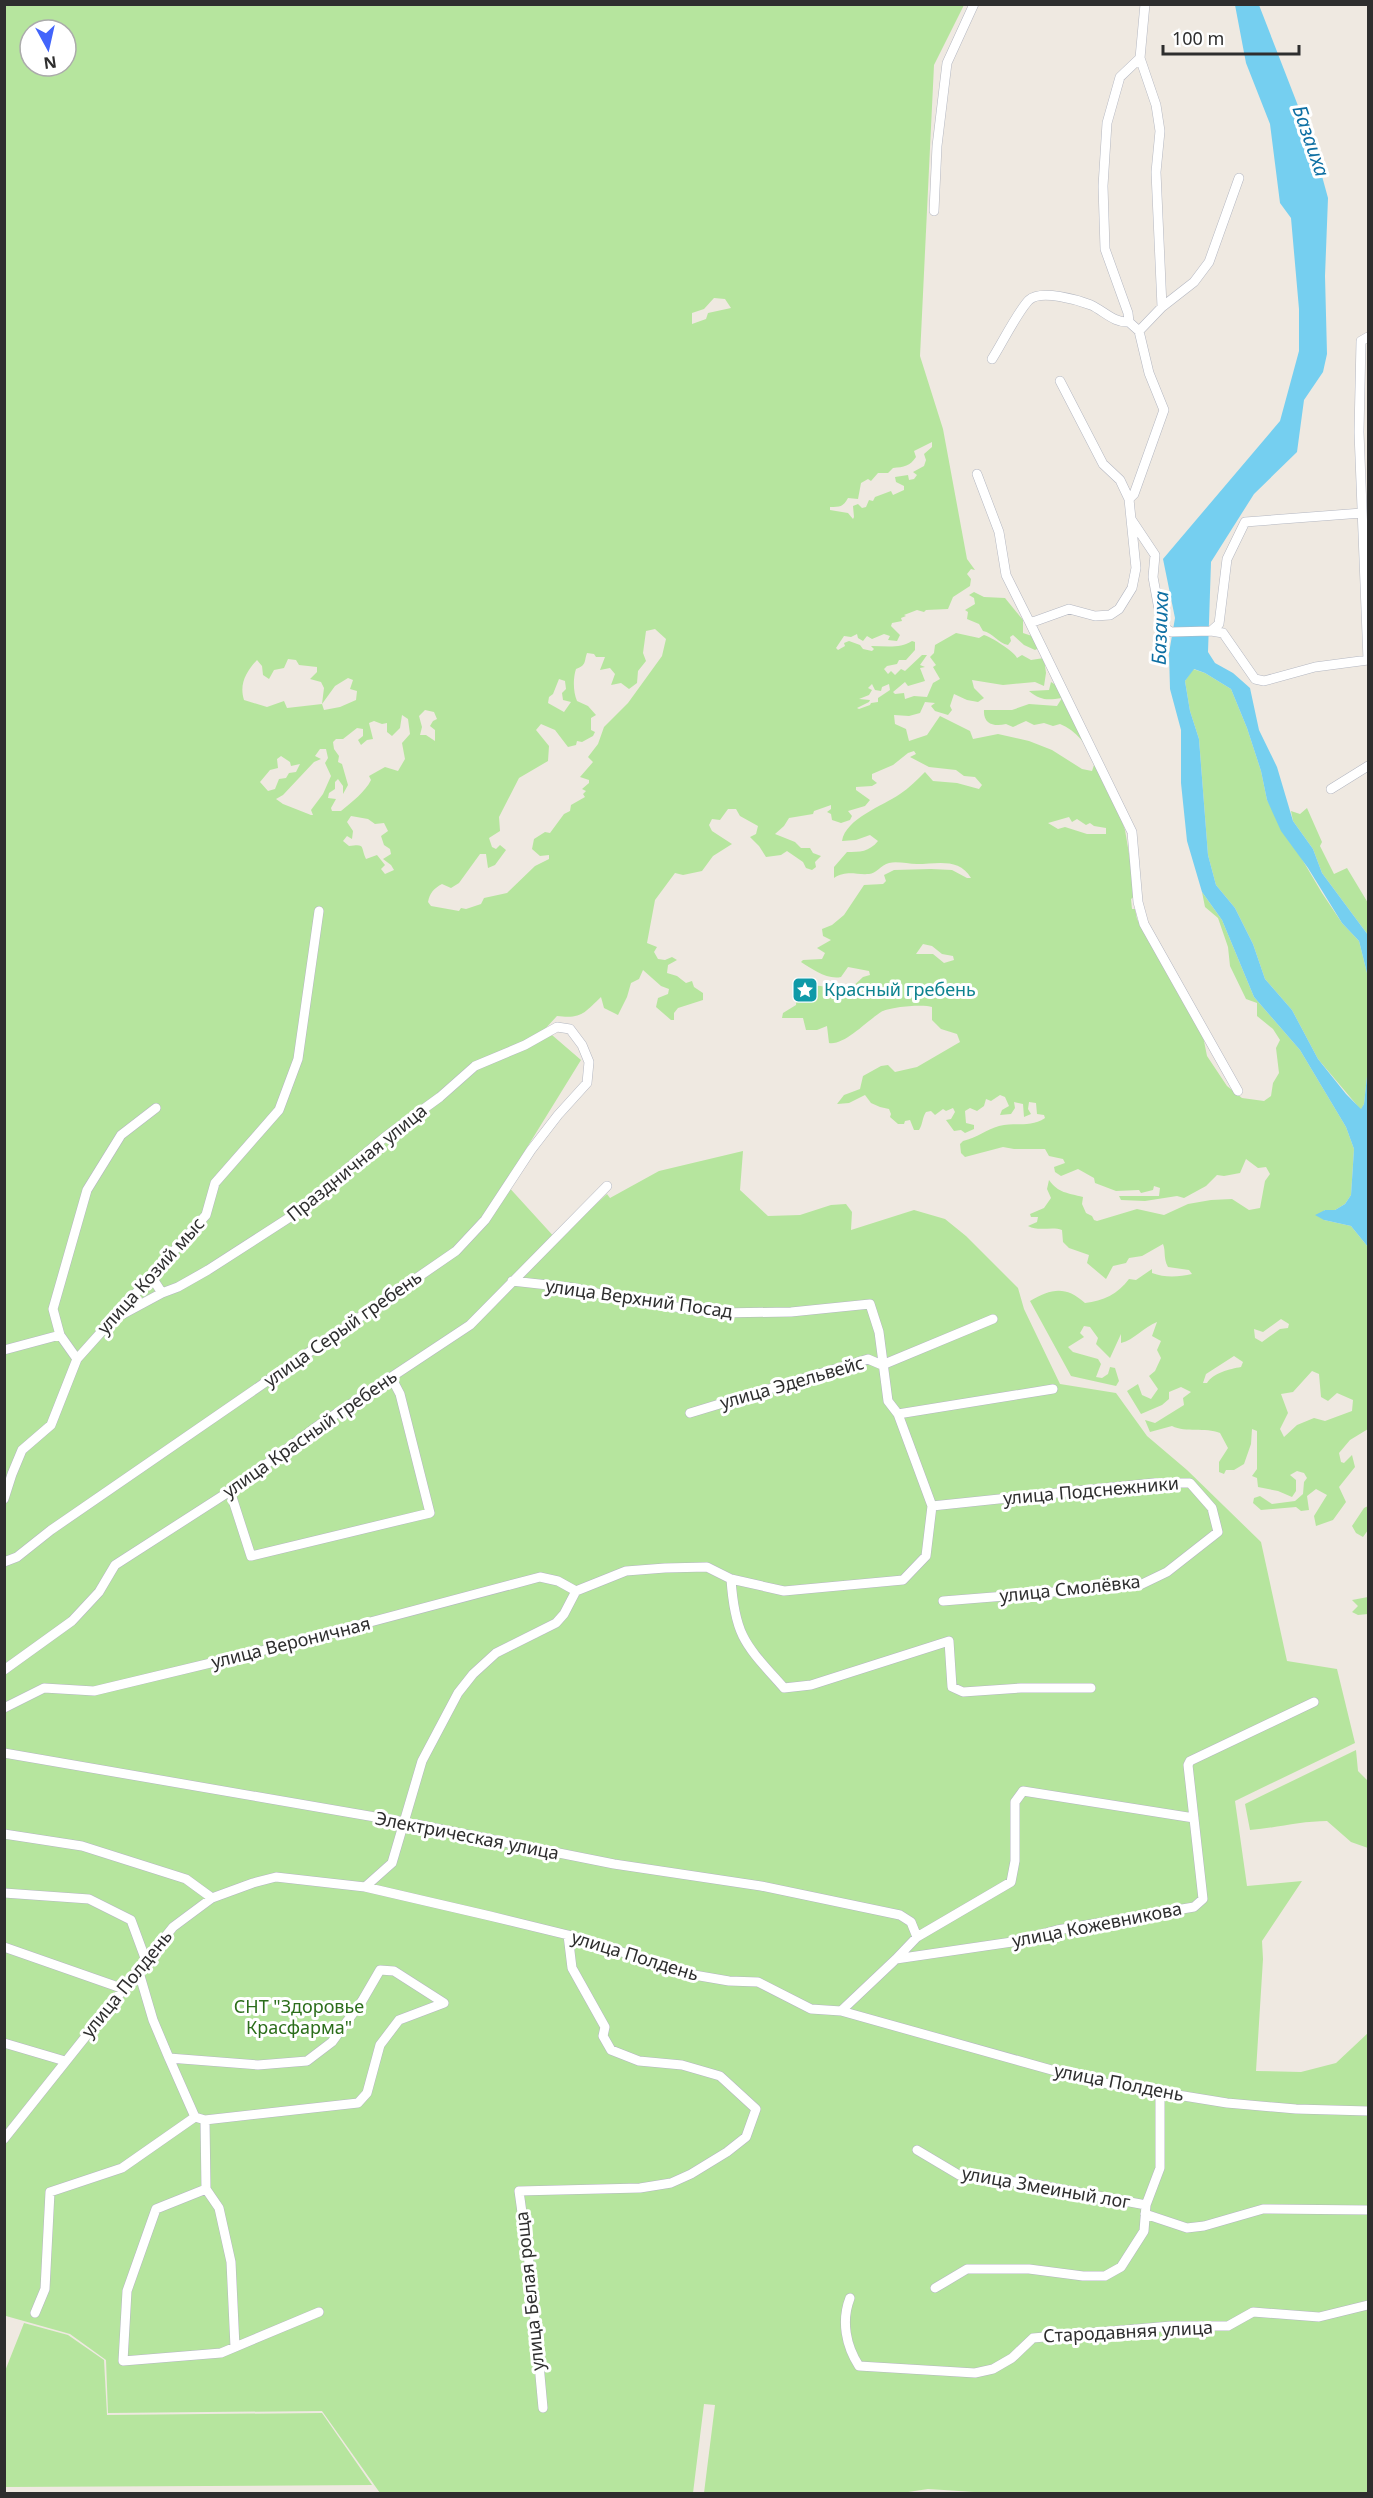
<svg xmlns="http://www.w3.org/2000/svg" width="1373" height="2498" viewBox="0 0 1373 2498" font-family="'Noto Sans',sans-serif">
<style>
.green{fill:#b6e59e;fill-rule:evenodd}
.water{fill:#75cff0}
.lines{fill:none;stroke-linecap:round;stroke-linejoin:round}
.minor-casing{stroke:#b4b7c1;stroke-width:10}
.minor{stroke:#fff;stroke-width:9}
.labels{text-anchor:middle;stroke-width:6;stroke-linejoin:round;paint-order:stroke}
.culture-label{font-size:18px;fill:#0d838f;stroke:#fff;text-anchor:start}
.street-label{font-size:18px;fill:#2e2e2e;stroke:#fff}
.park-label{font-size:18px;fill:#2c6e1b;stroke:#fff}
.water-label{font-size:20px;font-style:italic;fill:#0d6fa3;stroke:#fff}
</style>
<rect width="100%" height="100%" fill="#efe9e1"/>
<path class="green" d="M5,5H964L934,65L920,356L943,429L967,559L975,570L971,569L967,574L971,579L970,586L953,597L948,609L926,610L924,612L917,610L904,615L906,616L901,618L902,621L892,623L891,626L900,635L897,641L888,640L890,636L884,634L872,639L867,636L863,641L858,638L857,634L851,637L844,636L836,648L838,650L845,646L844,643L849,641L860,645L863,649L872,651L874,649L871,646C885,646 900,649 912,641L915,642V650L906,660H899L897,664L887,666L884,669L888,674L891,671L895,675L901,669L905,671L922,655H927L920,665L925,667L920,668L925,681L908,686L905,682L893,692L895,694L904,693L905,699L914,696L927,697L933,683L940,679L933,667L936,665L930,657L934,653L935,645L956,633L979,638L984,635C991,637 1014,651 1017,658L1022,655L1031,660L1044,658L1046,673L1044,686L1035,682L1003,685L972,680L974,688L984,698L978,702L967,700L954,694L950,706L952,710L948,715L935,711L931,706L935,703L925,702L920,713L909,716L894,715L895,724L906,729L909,741L927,735L940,716L970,731L973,739L998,734L1029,741L1052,750L1082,769L1092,771L1095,762C1088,746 1076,730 1060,724L1053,726L1044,723L1034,725L1026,721L1013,727L1006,724C994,727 983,724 984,710H1012L1029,704L1057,706L1062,698C1048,700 1041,701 1029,691L1049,690L1051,682L1059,687L1116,803L1125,830L1136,895L1131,899L1132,909H1135L1137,919L1203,1036L1207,1056L1227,1086L1242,1098L1264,1101L1271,1096L1273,1083L1279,1073L1276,1048L1280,1040L1273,1029L1257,1016V1003L1246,999L1230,966L1228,947L1218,918L1205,907L1202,892L1222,920L1254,997L1300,1050L1346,1127L1354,1149L1351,1195L1345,1204L1335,1210H1324V1220L1351,1226L1368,1247V1429L1350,1440L1339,1453L1341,1462L1344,1463L1352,1455L1355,1467L1339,1487L1346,1502L1333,1520L1316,1526L1314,1516L1327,1495L1316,1489L1307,1496L1309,1510L1301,1511L1296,1507L1261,1510L1253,1503L1254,1498L1260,1496L1272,1504L1295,1501L1303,1494L1304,1482L1307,1478L1304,1473L1297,1471L1290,1475L1296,1480V1491L1292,1497L1278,1491L1258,1487L1257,1478L1252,1476L1257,1469V1431L1252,1429L1251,1444L1244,1464L1234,1470H1226L1224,1474L1219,1472V1462L1228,1448L1220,1433C1205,1427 1186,1433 1172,1426L1150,1432L1145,1420L1155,1423L1184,1405L1183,1398L1191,1392L1181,1387L1169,1392V1399L1162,1405L1141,1414L1127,1391L1138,1384L1142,1395L1151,1399L1158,1389L1149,1376L1155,1371L1161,1358L1157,1350L1161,1341L1152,1336L1157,1322C1144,1327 1134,1340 1121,1343V1334L1110,1358L1096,1344L1098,1338L1090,1327L1084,1326L1080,1333L1084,1337L1068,1347L1073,1352L1098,1359L1101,1364L1096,1377L1102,1378L1108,1374L1110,1367L1115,1368L1119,1381L1116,1386L1071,1376L1030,1301C1051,1289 1065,1285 1085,1303C1103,1301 1118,1294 1129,1279L1136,1280L1152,1269V1273C1165,1278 1179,1277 1192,1274L1189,1270L1168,1267C1163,1258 1166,1251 1163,1244L1142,1256L1129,1258L1126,1263L1113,1266L1106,1279L1087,1263L1089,1255L1069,1248L1063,1242L1062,1230C1052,1226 1039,1232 1028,1226L1037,1222L1038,1217H1031L1030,1214L1044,1208L1051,1198L1047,1189L1049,1180C1058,1193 1068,1193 1083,1197L1082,1204L1086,1213L1092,1216L1094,1220L1097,1221L1137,1209L1164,1215L1188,1204L1211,1200L1232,1199L1249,1210L1260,1208L1265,1181L1270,1174L1266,1167L1258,1168L1246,1159L1240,1173L1224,1176L1217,1175L1206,1186L1184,1198L1177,1196L1145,1201L1121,1200L1119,1196H1159L1160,1188L1154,1186L1153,1190L1141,1193L1139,1190L1116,1191L1095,1183L1094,1178L1078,1169L1061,1176L1055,1172L1054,1167L1065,1163L1063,1159L1049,1156L1045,1149H1014L1003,1147L965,1157L961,1153L960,1144L963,1141C977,1138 987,1129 999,1126C1016,1122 1030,1128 1045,1118L1044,1115L1037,1114L1036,1103L1029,1102L1028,1109L1031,1114L1024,1117L1023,1104L1014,1102L1015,1108L1011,1114L1000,1115L1002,1110L1009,1106L1005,1097L1000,1095L991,1101L986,1099L984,1106L977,1111L970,1108L965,1111L966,1123L974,1125V1129L965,1133L961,1130L954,1131L946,1120L951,1119L955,1112L953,1108L946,1111L943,1109L935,1115L931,1111L926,1112C922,1118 923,1124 919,1130H914L910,1120L905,1121L904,1124H898L890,1117L891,1114L889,1109L880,1107L871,1103L865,1095L849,1103L837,1104L844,1095L860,1089L863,1076L881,1066L888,1065L895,1072L917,1067L960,1042L957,1034L941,1029L932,1020V1007C923,1004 889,1007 881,1012C868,1020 844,1046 829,1043L827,1026L817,1030H806L803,1018H782L783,1013L796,1005L797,994C821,978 823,990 847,992L863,977L870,975L869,971L848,967L841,977C827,980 812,969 801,962L803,960L822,959L825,953L817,948L831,940L823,936L822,929L832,925L844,915L864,885L883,884L886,881L884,875L894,870L931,869L952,870L967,878H971C959,857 936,864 917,864C908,864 897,861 889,863C881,865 876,874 869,874C855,875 847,870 834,878V867L847,852C860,852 869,852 878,841L870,835L856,840L842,841C846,818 883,806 900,794C909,788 917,780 925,772L933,781L957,783L979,789L982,785L975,777L964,776L956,770L929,767L910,757L916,754L914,751L908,753L893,765L872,774V779L877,783L872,786L856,787V790L870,800L865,806L848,811L852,816L850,820L841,823L832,820L831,814L827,812L831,809V805L814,811L813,814L789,818L784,826L775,834L795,842L801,848H810L813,853L821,856L815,862L816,867L812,870L806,868L803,862L787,851L781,855L766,857L759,846L750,837L756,834L758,826L740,816L736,809H728L720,820L712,819L709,825L712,831L732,844L713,856L702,871L683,875L675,873L655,900L647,943L657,947L654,952L658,959L665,960L672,957L677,960L668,965L667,973L677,976L686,983L692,981L694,987L703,993V1000L678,1008L674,1013V1020H671L656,1007L658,998L668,994L669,989L661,986L643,970L639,979L631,983L627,997L618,1015L604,1008L601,997C584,1013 582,1019 557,1016L545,1029L581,1060L505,1183L557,1240L607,1194L610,1198L659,1171L743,1151L740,1190L768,1216L800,1215L831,1205L846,1204L852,1212L851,1230L914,1210L945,1219L966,1236L1018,1288L1024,1309L1060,1384L1116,1393L1147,1436L1187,1470L1261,1542L1287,1661L1337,1669L1355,1743L1235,1801L1247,1886L1302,1881L1262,1941L1263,1959L1256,2071L1301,2072L1336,2063L1368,2033V2493L1005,2494L928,2489L895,2494L704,2493L715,2405L704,2404L693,2493H380L322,2411L108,2413L106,2360L70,2334L6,2316L5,2317ZM30,30H66V66H30ZM714,298L725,299L731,308L708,313L706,319L692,324V313L704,309ZM932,442V447L924,454L926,460L924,466L913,472L917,475L914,479L909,480L908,475L895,477L896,482L904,486V490L893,495L891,491L875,497L873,501L869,500L866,507L862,508L858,504L853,506L854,517L853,519L848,513L830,510V507C840,507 843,507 848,498L858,499L861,483L868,479L871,481L878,473H888L893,468C904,467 910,466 916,457L914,451ZM655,629L666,639L662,656L628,703L604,727L598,744L588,757L593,762L580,777L589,780V783L582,789L586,791L583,794L585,797L571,805L570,811L564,814L550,833L545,832L534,839L532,849L540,856L549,855V859L535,866L507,893L484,898L481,904L466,909L461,908L459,911L431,906L428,902C430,893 433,889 442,884L451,888L459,883L480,854H486L488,868L495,865L506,850L500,845L496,849L492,847L489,838L500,831L499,817L519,778L548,761L549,746L536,730L541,724L555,730L568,747L576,745L577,741L582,742L593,736L595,732L591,730V718L596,715L588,706L577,701C573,692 573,678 576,669C587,665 584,661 587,653L594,654L596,657H605L600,670L610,668L615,674L611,685L621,683L629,689L637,683L638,671L646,661L643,653L646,631ZM288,659L296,660L299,665L317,667V672L310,679L321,682L324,688L322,704L287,708L284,701L267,707L244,700C239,684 246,672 257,660L262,666L263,675L269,679L274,670L284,668ZM348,678L353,680L350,689L357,691L356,700L340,707L324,710L322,704L335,686ZM559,679L565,681L566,689L562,693L563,700L571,702L564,712L548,703L549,697L553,694ZM872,684L875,690L881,691L882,687L889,684L890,690L878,698V702L871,703L870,705L859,709L857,708L869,702L870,700L859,699L869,695L872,690L868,688ZM425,710L434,712L437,719L433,721L430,726L435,730V741L426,735H420L422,727L419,716ZM402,715L408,719L410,734L402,743L405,759L398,771L385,767L369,776L371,780C366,791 351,803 341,811H332L331,808L336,799L328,798L329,793L335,789V782L338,779L343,786V794L348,785L342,764L338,762L339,756L334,749L333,742L336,739H343L357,728L363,729V736L358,740L361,745L367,740L373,739L369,723L374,721L382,724L387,723V732L392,736L400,728ZM320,749H326L328,758L325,763L331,776L323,794L311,810L313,815H311L283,804L276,799L283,795L314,762L321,759L315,756ZM281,756L290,762L291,766L300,764L296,772L289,773L286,778L279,779L275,789L268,791L260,782L270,770L278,768L277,759ZM351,816L368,819L375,824L384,823L388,831L381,836L384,845L390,849L391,854L383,859L391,865L394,870L385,874L381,869L385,865L377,855L366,859C360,846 366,844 349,846L343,841L347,836L352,839L353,831L347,822ZM1069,817L1072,822L1077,819L1086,825L1090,823L1094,826L1106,828V834H1087L1065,827L1058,829L1048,823ZM923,944L932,946L942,954L953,956L954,960L944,963L933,954H916ZM1281,1319L1289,1324L1288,1328L1280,1329L1262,1342L1255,1338L1254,1329L1263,1332ZM1234,1356L1243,1362L1241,1367C1230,1369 1213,1373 1207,1383H1203L1206,1374ZM1312,1371L1319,1374L1321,1397L1328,1401L1337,1393L1353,1400L1352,1411L1325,1421L1314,1418L1297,1425L1284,1437L1280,1429L1288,1413L1281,1394L1293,1392Z
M974,592L984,597L1005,598L1023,620V633L1032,636L1039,648L1035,650L1024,645L1013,635L1010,637L1011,641L1008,645C998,643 993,633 983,631L979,624L967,619L968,612L965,610L975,604L974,598L969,595Z
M1193,669L1205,673L1231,689L1247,728L1261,771L1267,800L1322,893L1342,923L1359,941L1368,977V1067L1364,1104L1361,1110L1318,1059L1292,1010L1265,979L1253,944L1235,908L1216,885L1208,855L1199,739L1190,711L1185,681Z
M1307,808L1322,842L1320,846L1334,874L1347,868L1368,903V935L1322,873L1313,849L1293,821L1291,811L1300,814Z
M1368,1506V1530L1363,1537L1356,1533L1352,1526L1364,1508Z
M1368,1597V1614L1358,1615L1352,1612L1358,1606L1352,1600Z
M1356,1750L1358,1771L1368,1781V1848L1351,1842L1327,1821C1301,1821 1276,1828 1250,1830L1245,1804Z
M24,2323L68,2335L104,2360L107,2415L322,2413L372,2485L5,2487V2371Z"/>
<path class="water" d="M1235,5H1259L1314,147L1328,198L1325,276L1327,354L1323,372L1304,400L1297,452L1254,494L1211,562L1208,652L1215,663L1233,673L1250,688L1259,730L1277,767L1293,821L1313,849L1322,873L1368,935V977L1359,941L1342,923L1308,868L1281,831L1267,800L1261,771L1247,728L1231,689L1205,673L1194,669L1185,681L1190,711L1199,739L1208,855L1216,885L1235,908L1253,944L1265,979L1292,1010L1318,1059L1346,1094L1361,1109L1364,1104L1368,1067V1247L1351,1226L1324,1220L1315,1215L1325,1210H1335L1345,1204L1351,1195L1354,1149L1346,1127L1300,1050L1254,997L1222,920L1202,892L1187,841L1181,783V730L1170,689L1169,653L1175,618L1163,559L1280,421L1299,351V309L1291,218L1280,203L1270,124L1246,63Z"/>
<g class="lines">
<g class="minor-casing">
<path id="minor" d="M1140,58L1156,105L1160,131L1156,172L1162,307
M934,211L937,146L947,63L974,4
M1139,331L1162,307L1194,282L1209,262L1239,178
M992,359C1001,345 1018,311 1029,300C1041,289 1078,300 1091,305C1104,311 1114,323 1129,322
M1060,381L1103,464L1120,480L1129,499L1131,519L1155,555L1153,577L1162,626L1171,632L1211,631
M977,474L999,532L1006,575L1030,623
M1129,499L1134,494L1164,410L1149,373L1139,331L1129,322L1128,313L1105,249L1103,186L1107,123L1120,77L1140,58L1145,4
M1362,513L1245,522L1227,559L1219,624L1211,631L1223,633L1255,679L1264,681L1315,667L1368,660
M1131,519L1136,568L1132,588L1119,609L1110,615L1095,616L1069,609L1030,623L1132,832L1138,902L1144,924L1238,1091
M1368,660L1359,432L1361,341L1368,337
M1331,789L1368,766
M123,1314L162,1293
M4,1350L60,1335
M77,1359L60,1335L53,1309L87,1190L121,1135L156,1108
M690,1413L868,1359L882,1365L887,1363L993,1319
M898,1414L1053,1389
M230,1491L251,1556L430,1513L400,1394L391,1377
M4,1499L12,1474L22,1450L51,1425L77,1359L206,1215L215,1183L279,1110L298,1059L319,911
M932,1506L1154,1483H1190L1212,1508L1218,1532L1167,1572L1140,1585L943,1601
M4,1562L17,1557L51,1530L456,1251L485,1220L531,1150L558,1115L587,1083L589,1062L582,1045L570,1029L557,1027L525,1045L475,1066L440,1097L385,1137L341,1174L315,1201L208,1270L178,1287L162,1293L151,1276
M731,1579C735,1638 746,1645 784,1688L811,1685L949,1641L952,1687L963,1692L1021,1688H1091
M4,1670L72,1621L99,1592L115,1565L230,1491L316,1427L470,1325L607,1186
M4,1708L44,1688L94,1691L261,1651L540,1577L558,1581L576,1591
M4,1753L404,1822L614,1864L761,1886L900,1915L911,1922L917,1937
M4,1834L82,1846L186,1879L212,1898
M365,1887L392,1863L422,1761L458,1693L473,1674L496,1653L556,1623L564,1614L576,1591L626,1571L665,1568L707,1567L731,1579L784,1591L903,1580L926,1556L932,1506L898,1414L888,1401L879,1332L870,1304L791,1312L718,1313L626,1300L575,1288L512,1281
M4,1893L89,1899L131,1920L145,1958
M4,1947L124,1989
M896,1959L917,1937L1011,1882L1015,1861V1802L1023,1791L1194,1818
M138,1969L153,2020L169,2058L258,2065L307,2061L332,2042L362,2001L380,1970L394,1971L444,2003
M841,2011L896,1959L1012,1942L1057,1930L1194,1907L1203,1899L1188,1765L1190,1761L1314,1702
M4,2043L65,2061
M169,2058L195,2117L205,2120L206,2189L219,2208L231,2262L235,2347
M205,2120L358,2103L367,2093L380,2045L399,2020L444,2003
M4,2139L173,1927L212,1898L253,1883L276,1877L365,1887L490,1916L568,1935L694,1975L729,1981L758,1982L811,2009L841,2011L1091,2081L1227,2103L1296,2109L1368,2111
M917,2150L959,2175L1033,2184L1146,2205
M206,2189L156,2209L127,2291L123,2361L221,2353L319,2312
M1145,2214L1187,2228L1204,2226L1263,2209L1368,2210
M935,2288L967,2269H1029L1083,2276H1105L1121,2267L1144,2231L1146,2205L1160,2168V2093
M850,2298C841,2321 846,2346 859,2366L975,2373L993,2369L1012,2358L1033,2338L1171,2326H1228L1253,2312L1319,2317L1368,2305
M35,2313L45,2289L50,2192L122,2168L195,2117
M543,2408L531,2277L519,2191L640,2188L671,2183L691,2174L727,2152L746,2137L756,2109L720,2076L682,2065L639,2061L611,2050L603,2036L605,2027L572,1968L568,1935"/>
</g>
<use href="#minor" class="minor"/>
</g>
<defs>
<g id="sight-square" transform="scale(1.35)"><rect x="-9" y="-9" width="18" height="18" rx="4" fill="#0f9aa8" stroke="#fff"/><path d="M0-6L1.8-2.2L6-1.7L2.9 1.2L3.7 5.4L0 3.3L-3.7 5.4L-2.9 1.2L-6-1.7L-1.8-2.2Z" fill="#fff"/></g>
</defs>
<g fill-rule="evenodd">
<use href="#sight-square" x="805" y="990"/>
</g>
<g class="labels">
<g class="culture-label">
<text x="824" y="996">Красный гребень</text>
</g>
<g class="street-label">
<text transform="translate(357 1163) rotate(-39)" y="6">Праздничная улица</text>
<text transform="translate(151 1276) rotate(-48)" y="6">улица Козий мыс</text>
<text transform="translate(639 1299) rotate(8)" y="6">улица Верхний Посад</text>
<text transform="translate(343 1329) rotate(-35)" y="6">улица Серый гребень</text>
<text transform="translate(792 1383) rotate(-16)" y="6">улица Эдельвейс</text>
<text transform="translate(310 1434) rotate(-35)" y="6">улица Красный гребень</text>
<text transform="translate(1091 1491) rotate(-5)" y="6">улица Подснежники</text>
<text transform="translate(1070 1589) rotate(-6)" y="6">улица Смолёвка</text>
<text transform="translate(291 1643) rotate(-14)" y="6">улица Вероничная</text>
<text transform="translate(467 1836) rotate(11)" y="6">Электрическая улица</text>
<text transform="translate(1097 1925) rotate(-11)" y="6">улица Кожевникова</text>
<text transform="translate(635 1956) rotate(17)" y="6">улица Полдень</text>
<text transform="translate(127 1984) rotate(-51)" y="6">улица Полдень</text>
<text transform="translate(1119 2083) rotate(11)" y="6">улица Полдень</text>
<text transform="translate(1046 2188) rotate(10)" y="6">улица Змеиный лог</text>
<text transform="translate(530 2291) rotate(-96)" y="6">улица Белая роща</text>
<text transform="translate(1128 2332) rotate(-3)" y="6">Стародавняя улица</text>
</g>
<g class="park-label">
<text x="299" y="2013">СНТ "Здоровье<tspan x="299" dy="21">Красфарма"</tspan></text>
</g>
<g class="water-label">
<text transform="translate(1311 141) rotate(71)" y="7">Базаиха</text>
<text transform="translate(1160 628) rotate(-88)" y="7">Базаиха</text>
</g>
</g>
<rect width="1373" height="2498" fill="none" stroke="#2e2e2e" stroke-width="12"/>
<g transform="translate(48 48) rotate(172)"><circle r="28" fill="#ffffff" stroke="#ababab" stroke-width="1.5"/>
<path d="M0-4.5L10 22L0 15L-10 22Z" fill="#4264fb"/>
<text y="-9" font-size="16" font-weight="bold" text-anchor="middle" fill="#2e2e2e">N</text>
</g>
<path d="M1163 45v9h136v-9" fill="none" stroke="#2e2e2e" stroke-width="3"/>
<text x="1172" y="45" font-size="18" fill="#2e2e2e" stroke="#ffffff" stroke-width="4.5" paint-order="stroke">100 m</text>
</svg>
